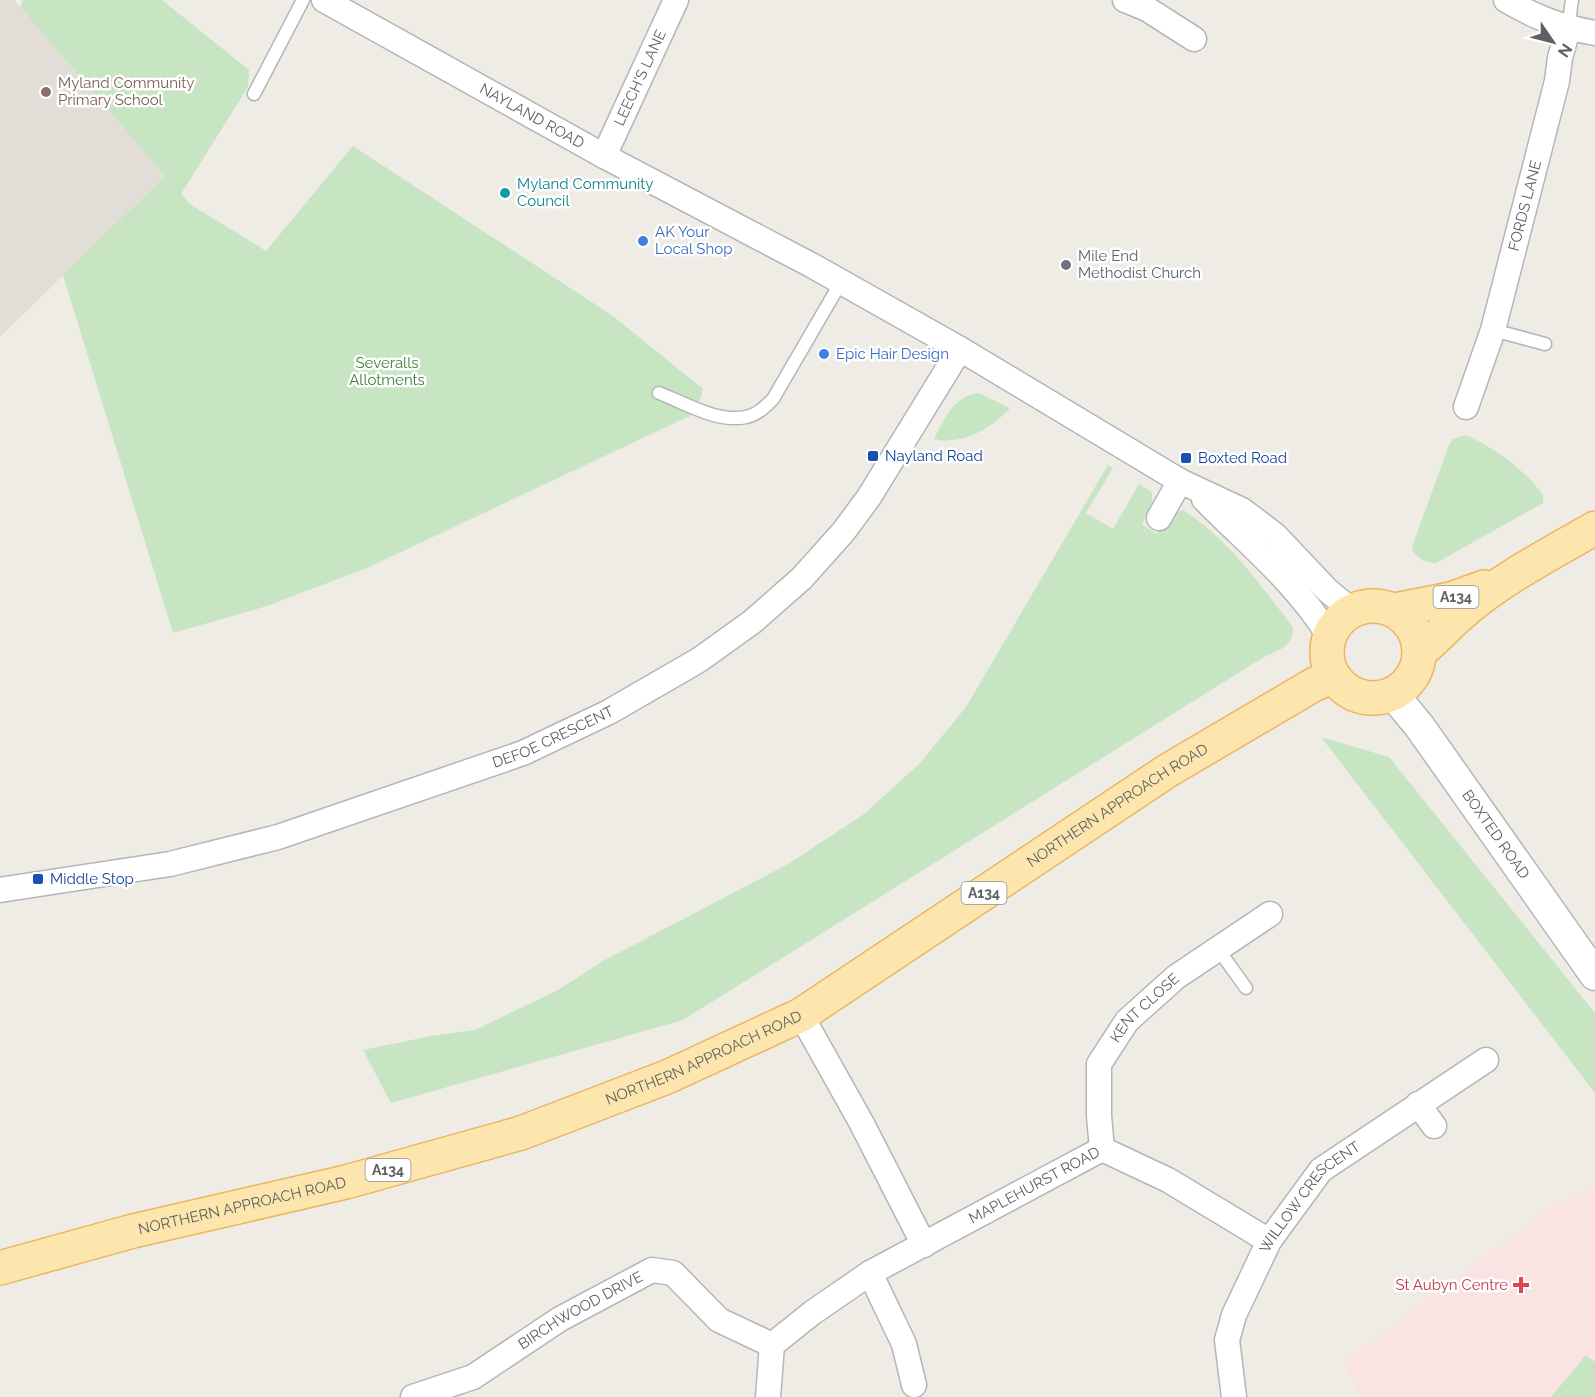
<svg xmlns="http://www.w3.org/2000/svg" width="1595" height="1397" viewBox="0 0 1595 1397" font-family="Raleway,sans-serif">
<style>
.education{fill:#e2ddd6}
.medical{fill:#fae3e3}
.green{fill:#c7e5c3}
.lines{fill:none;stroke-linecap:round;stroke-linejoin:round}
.service-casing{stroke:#b3b6b9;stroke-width:15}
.minor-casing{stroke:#b3b6b9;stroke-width:27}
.tertiary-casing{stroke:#b3b6b9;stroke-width:33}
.primary-casing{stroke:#ecb561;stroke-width:36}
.service{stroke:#fff;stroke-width:12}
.minor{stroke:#fff;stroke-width:24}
.tertiary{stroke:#fff;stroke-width:30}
.primary{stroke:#fce6ad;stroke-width:33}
.education-dot{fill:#8d6e63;stroke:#fff;stroke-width:2}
.culture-dot{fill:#0f9aa8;stroke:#fff;stroke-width:2}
.shop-dot{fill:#3f7fe0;stroke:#fff;stroke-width:2}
.worship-dot{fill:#6b7280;stroke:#fff;stroke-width:2}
.transit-dot{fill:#1a4fb4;stroke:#fff;stroke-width:2}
.health-dot{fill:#e0444e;stroke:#fff;stroke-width:2}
.labels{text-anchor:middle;stroke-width:5;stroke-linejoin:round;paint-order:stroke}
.shield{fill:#fff;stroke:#8e9093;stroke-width:1.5}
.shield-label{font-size:14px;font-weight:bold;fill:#5d6165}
.street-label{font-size:15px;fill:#5d6165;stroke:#fff}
.education-label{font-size:15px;fill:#785e54;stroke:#fff;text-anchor:start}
.culture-label{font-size:15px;fill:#0d838f;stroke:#fff;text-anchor:start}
.shop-label{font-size:15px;fill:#366cbe;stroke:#fff;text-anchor:start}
.worship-label{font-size:15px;fill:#5b616d;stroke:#fff;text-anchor:start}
.park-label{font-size:15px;fill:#3d8138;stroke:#fff}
.transit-label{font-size:15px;fill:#164399;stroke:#fff;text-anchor:start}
.health-label{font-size:15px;fill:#be3a42;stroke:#fff;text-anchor:end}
</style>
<rect width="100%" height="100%" fill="#efece5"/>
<path class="education" d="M0,0H14L165,176L0,337Z"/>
<path class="medical" d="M1595,1188V1397H1361L1343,1363L1552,1206Z"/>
<path class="green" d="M23,0H162L249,70L248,87L181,194L190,204L266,251L353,146L613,316L703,389L696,413L367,568L267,606L173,633L63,275L165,176L20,7Z
M978,393L1010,408C992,428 962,446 934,439C944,419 953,397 978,393Z
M1465,435C1494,447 1524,469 1543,495V503L1436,563C1425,563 1419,559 1412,550L1413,544L1449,445L1453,439Z
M1108,465L1113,468L1086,513L1113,529L1139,484L1152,492V503L1142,524L1156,534L1176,512L1183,510C1229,539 1260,585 1293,627C1293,648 1280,649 1264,657L683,1020L391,1103L363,1050L431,1036L475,1030L558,990L603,961L790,863L864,814L920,763L966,707Z
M1321,737L1389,757L1595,1013V1093Z
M1586,1355L1595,1362V1397H1551Z"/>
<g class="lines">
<g class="service-casing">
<path id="service" d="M1568,29L1572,0
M254,94L303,0
M1493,330L1545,344
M659,393C685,403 717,423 746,417C757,415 766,406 773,399L841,282
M1218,949L1246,988"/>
</g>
<g class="minor-casing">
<g id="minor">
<path id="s1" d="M324,0L604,156L813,266L960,349L1180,481L1242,510L1275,535L1327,590L1351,610"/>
<path d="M1125,0L1147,9L1194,39"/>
<path d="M1506,0C1536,18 1561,27 1595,33"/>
<path id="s2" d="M604,156L676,0"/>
<path id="s3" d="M1466,407L1493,330L1557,81L1560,58L1568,29"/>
<path d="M1204,499C1247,543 1296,582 1329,636"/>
<path d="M1159,518L1180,481"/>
<path id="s4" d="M0,890L170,864L278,837L523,753L609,712L699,660L752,622L802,578L844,531L869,497L960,349"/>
<path d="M801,1015L861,1122L924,1245"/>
<path d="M1418,1104L1434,1126"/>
<path id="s5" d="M1102,1149L1099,1116V1064L1127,1021L1176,977L1270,914"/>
<path d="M870,1273L904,1344L914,1385"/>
<path id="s6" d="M413,1397L473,1377L560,1319L652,1270L673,1273L719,1320L772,1345"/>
<path id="s7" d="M768,1397L772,1345L812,1313L870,1273L1102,1149L1168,1180L1269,1241"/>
<path id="s8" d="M1234,1397L1227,1340L1234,1315L1269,1241L1321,1170L1486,1060"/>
</g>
</g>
<g class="tertiary-casing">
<g id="tertiary">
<path id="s9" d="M1393,694L1420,727L1595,975"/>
</g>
</g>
<g class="primary-casing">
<g id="primary">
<circle cx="1373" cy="652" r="46"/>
<path d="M1395,610L1451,599L1484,587"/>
<path d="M1420,652C1435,640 1447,626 1461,614C1501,579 1550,554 1595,528"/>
<path id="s10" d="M0,1268L133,1231L346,1182L521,1133L667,1077L801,1015L1167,771L1313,685L1333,676"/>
</g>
</g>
<use href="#service" class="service"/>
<use href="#minor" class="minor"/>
<use href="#tertiary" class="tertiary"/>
<use href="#primary" class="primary"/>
</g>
<circle class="education-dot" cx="46" cy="92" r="6"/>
<circle class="culture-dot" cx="505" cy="193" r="6"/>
<g class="shop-dot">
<circle cx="643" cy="241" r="6"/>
<circle cx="824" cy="354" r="6"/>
</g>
<circle class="worship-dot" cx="1066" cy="265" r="6"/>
<g class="transit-dot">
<rect x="867" y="450" width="12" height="12" rx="3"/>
<rect x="1180" y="452" width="12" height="12" rx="3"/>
<rect x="32" y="873" width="12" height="12" rx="3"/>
</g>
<path class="health-dot" d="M1518 1276h6v6h6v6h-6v6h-6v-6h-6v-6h6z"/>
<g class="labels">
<g class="shield">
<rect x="1433.5" y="586" width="45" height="22" rx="4.5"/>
<rect x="961.5" y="882" width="45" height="22" rx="4.5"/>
<rect x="365.5" y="1159" width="45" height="22" rx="4.5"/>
</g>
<g class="shield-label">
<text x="1456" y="602">A134</text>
<text x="984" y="898">A134</text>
<text x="388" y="1175">A134</text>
</g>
<g class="street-label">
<text dy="5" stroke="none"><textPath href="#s2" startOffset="86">LEECH'S LANE</textPath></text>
<text dy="5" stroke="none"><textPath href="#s1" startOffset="238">NAYLAND ROAD</textPath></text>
<text dy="5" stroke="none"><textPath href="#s3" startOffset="210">FORDS LANE</textPath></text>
<text dy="5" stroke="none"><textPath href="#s4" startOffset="576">DEFOE CRESCENT</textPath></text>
<text dy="5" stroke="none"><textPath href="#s10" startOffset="1222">NORTHERN APPROACH ROAD</textPath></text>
<text dy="5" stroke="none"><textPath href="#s9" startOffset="174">BOXTED ROAD</textPath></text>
<text dy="5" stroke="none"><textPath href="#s5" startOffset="158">KENT CLOSE</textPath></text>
<text dy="5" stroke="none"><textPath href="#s10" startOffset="736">NORTHERN APPROACH ROAD</textPath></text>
<text dy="5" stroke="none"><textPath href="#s7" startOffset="360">MAPLEHURST ROAD</textPath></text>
<text dy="5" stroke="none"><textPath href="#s8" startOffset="226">WILLOW CRESCENT</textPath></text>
<text dy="5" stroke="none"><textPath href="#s10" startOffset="250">NORTHERN APPROACH ROAD</textPath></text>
<text dy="5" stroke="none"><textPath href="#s6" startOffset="190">BIRCHWOOD DRIVE</textPath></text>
</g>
<g class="education-label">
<text x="58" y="88">Myland Community<tspan x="58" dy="17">Primary School</tspan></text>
</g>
<g class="culture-label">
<text x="517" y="189">Myland Community<tspan x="517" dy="17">Council</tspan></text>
</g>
<g class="shop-label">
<text x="655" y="237">AK Your<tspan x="655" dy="17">Local Shop</tspan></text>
<text x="836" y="359">Epic Hair Design</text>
</g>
<g class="worship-label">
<text x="1078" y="261">Mile End<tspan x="1078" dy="17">Methodist Church</tspan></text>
</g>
<g class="park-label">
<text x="387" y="368">Severalls<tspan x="387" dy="17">Allotments</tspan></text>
</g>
<g class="transit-label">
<text x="885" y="461">Nayland Road</text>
<text x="1198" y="463">Boxted Road</text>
<text x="50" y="884">Middle Stop</text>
</g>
<g class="health-label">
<text x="1508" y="1290">St Aubyn Centre</text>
</g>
</g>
<g transform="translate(1553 42) rotate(125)" stroke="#ffffff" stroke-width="4.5" paint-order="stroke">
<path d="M0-4.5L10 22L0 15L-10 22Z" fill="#5d6165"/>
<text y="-9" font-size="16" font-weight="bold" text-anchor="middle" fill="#5d6165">N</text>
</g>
</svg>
